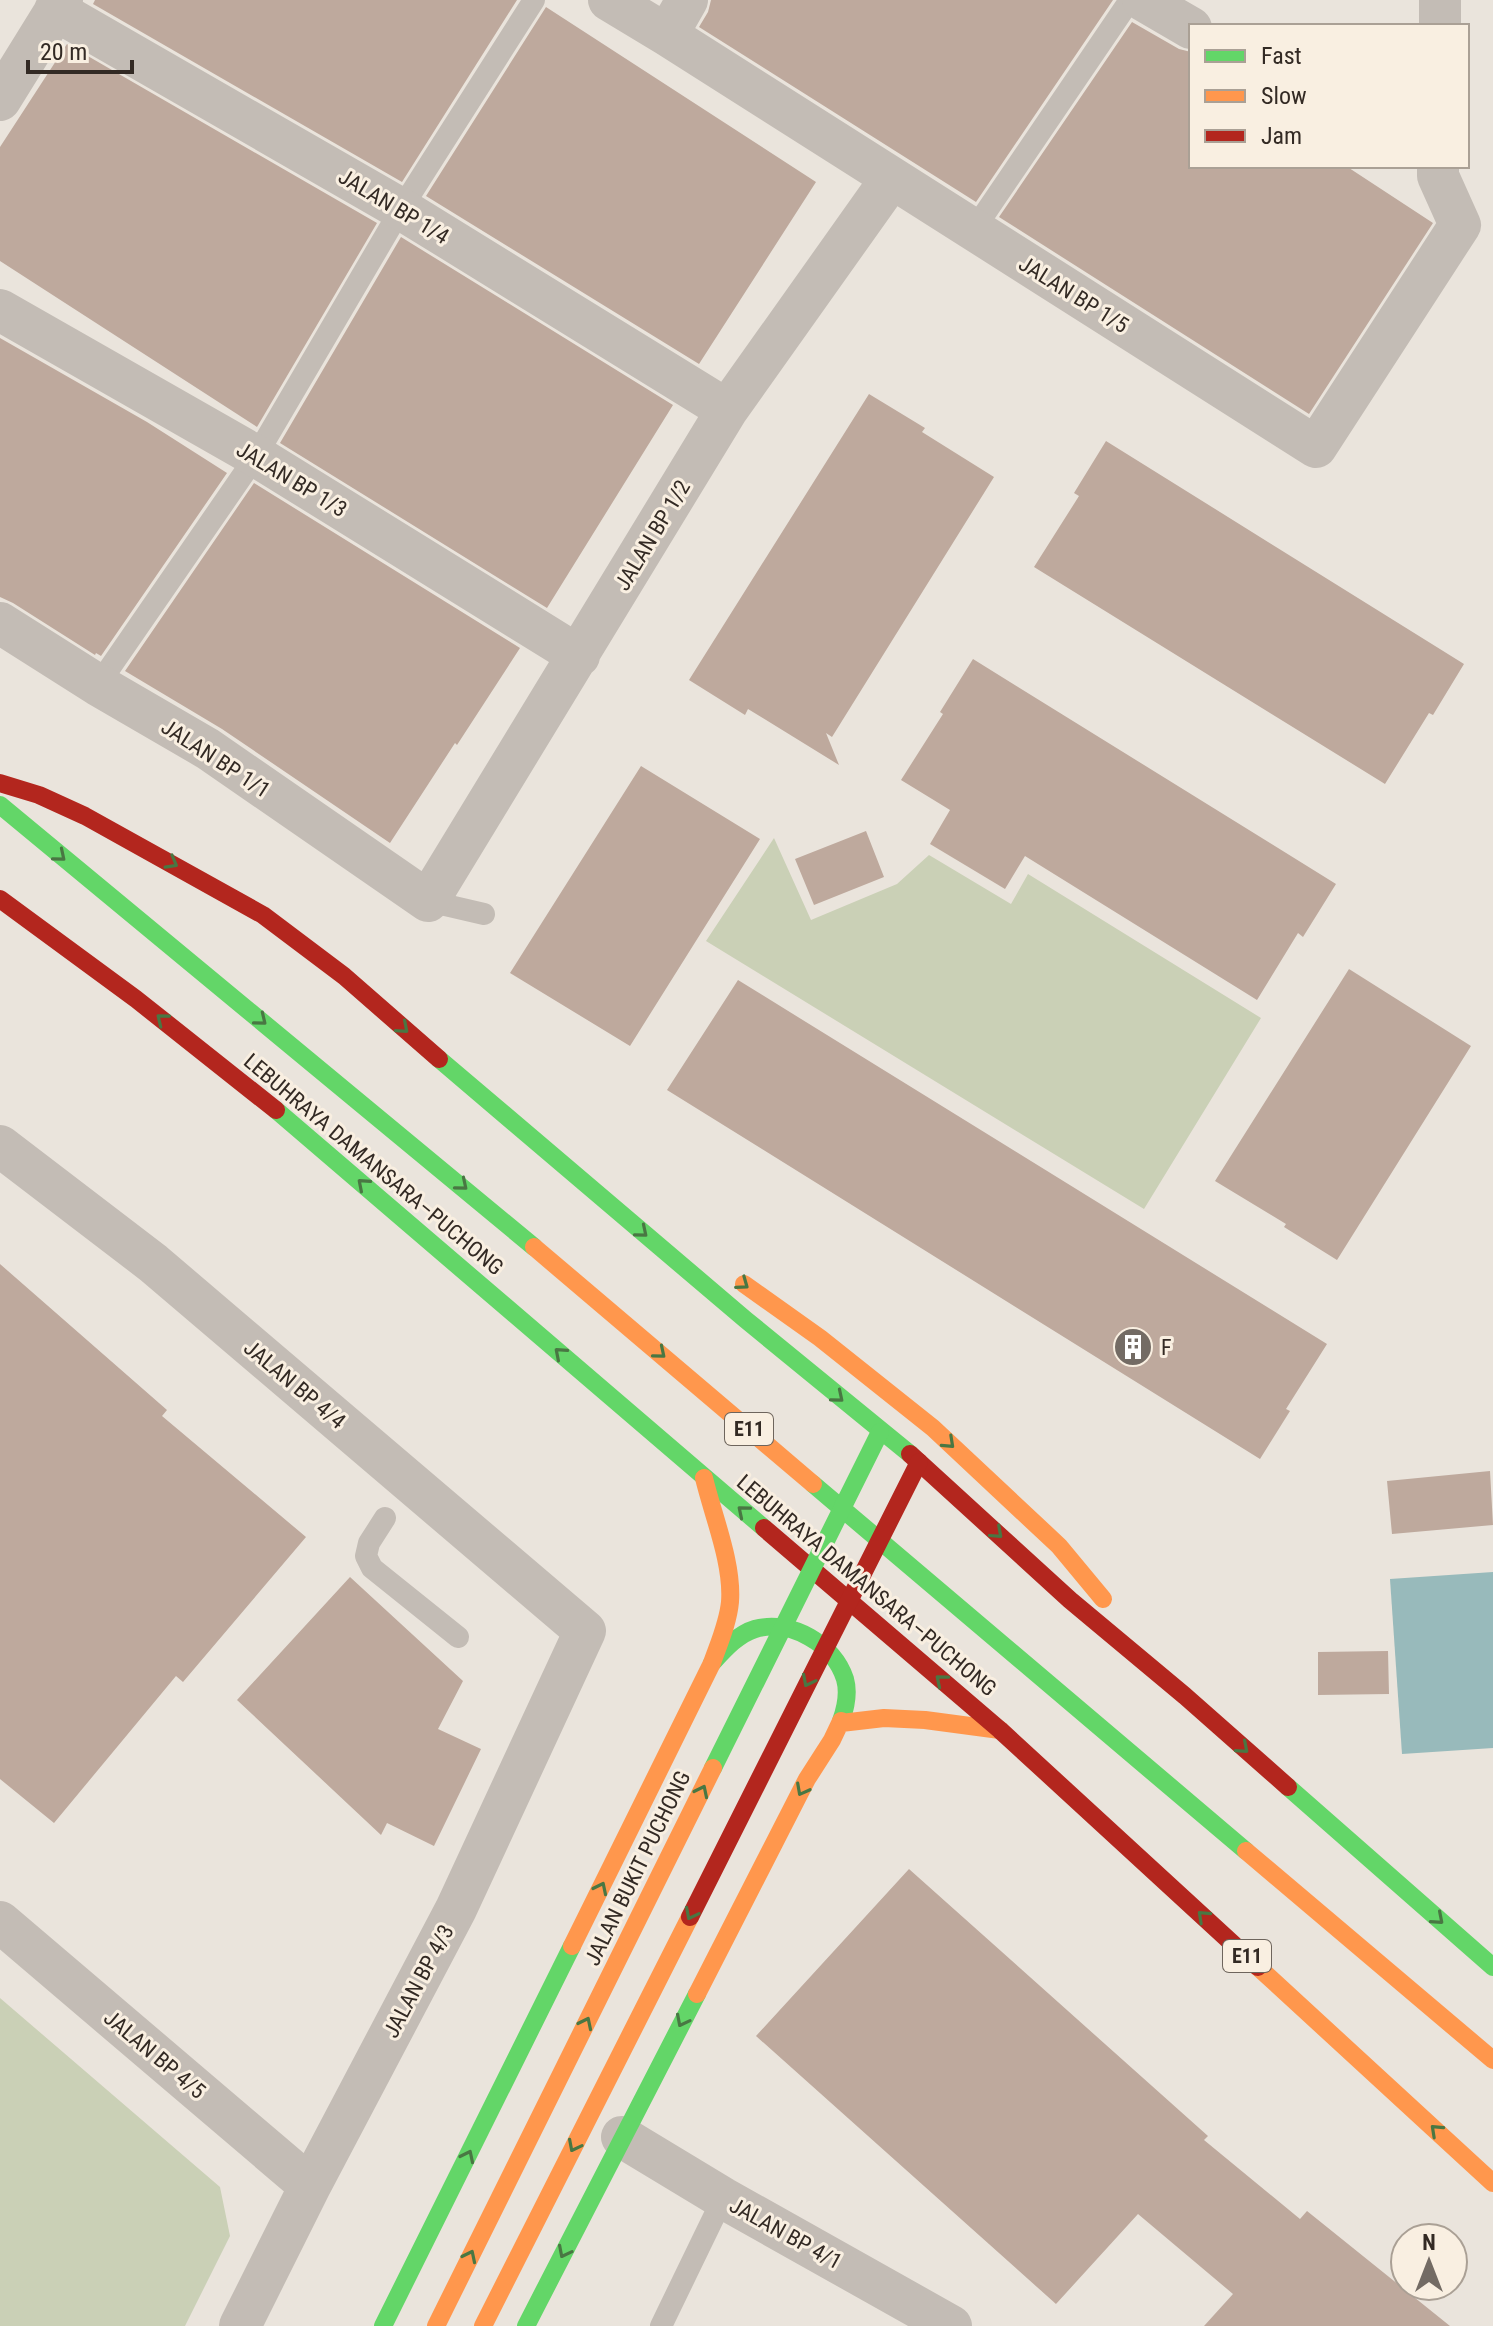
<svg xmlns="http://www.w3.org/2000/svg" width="1493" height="2326" viewBox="0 0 1493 2326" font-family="'Roboto Condensed',sans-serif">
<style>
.green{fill:#cad0b6}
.water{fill:#98babb}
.building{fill:#bea99d}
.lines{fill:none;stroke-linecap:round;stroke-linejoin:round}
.lane{stroke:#c3bcb5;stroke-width:22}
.street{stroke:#c3bcb5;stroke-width:42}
.fast{stroke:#63d668;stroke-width:18}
.slow{stroke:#ff974d;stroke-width:18}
.jam{stroke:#b3261e;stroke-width:18}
.fast-bridge{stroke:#63d668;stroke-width:18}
.slow-bridge{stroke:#ff974d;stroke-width:18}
.jam-bridge{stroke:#b3261e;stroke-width:18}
.oneway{stroke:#497743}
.labels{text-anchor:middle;stroke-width:6;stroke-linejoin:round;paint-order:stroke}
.shield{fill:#f9efe1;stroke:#6e655d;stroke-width:2}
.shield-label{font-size:20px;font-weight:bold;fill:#332a24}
.street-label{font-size:22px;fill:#332a24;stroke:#f9efe1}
.poi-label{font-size:22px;fill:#332a24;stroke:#f9efe1;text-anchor:start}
</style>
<rect width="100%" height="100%" fill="#eae4dc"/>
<path class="green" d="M774,838L811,920L897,884L929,855L1011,904L1028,874L1261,1018L1144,1209L706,941Z
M0,1998L220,2187L230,2236L185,2326H0Z"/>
<path class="water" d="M1493,1572V1748L1402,1754L1390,1579Z"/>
<path class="building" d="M95,0H517L402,182L93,4Z
M711,0H1113L976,202L699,27L708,12Z
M546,7L816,182L699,364L426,196Z
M1132,22L1179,49L1191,52V166H1346L1433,223L1309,414L999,217Z
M67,44L377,223L257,427L0,261V147Z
M401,237L673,405L547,608L280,443Z
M0,338L147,422L227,473L101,656L96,653L95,655L13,603L0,597Z
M869,394L925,428L922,432L994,477L832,737L826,733L839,765L748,709L745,715L689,680Z
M1106,441L1464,664L1433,715L1429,713L1385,784L1034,567L1079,496L1074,493Z
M254,483L520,648L457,745L455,743L390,843L222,729L125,671Z
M973,659L1336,884L1303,937L1298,933L1257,1000L1025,856L1005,889L930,844L950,810L901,780L943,714L940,712Z
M641,766L760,839L630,1046L510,973Z
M866,831L884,877L814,905L795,859Z
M1349,969L1471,1046L1337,1260L1284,1227L1286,1224L1215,1181Z
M738,980L1327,1344L1286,1409L1290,1411L1260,1459L667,1090Z
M0,1264L167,1410L162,1416L306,1537L183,1682L176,1676L54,1823L0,1779Z
M1490,1471L1493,1525L1392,1534L1387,1481Z
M350,1577L463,1681L438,1729L481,1749L434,1846L387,1823L381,1835L237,1700Z
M1388,1651L1389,1694L1318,1695V1652Z
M909,1869L1208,2136L1204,2140L1300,2219L1307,2211L1450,2326H1204L1233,2294L1138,2214L1056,2304L756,2036Z"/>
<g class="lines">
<path class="lane" d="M973,231L1130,0
M98,685L256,456L401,209L534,0
M428,901L484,914
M385,1518L369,1543L366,1556L372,1568L458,1637
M661,2326L723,2198"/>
<path class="street" d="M609,0L667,35L1316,447L1460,225L1438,176V166
M1143,0L1191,28
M55,10L401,209L727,410
M1440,26V0
M667,35L687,0
M0,100L62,0
M0,310L256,456L579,656
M0,623L98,685L208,749L428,901L727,410L891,179
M0,1146L153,1263L585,1631L456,1909L310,2186L240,2326
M0,1922L310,2186
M622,2137L723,2198L951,2326"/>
<path class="fast" d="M0,805L534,1247
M439,1059L746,1320L910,1454
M276,1110L764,1528
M813,1484L1246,1851
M712,1663C724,1650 738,1634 755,1629C791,1619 834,1644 845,1679C849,1693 846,1707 841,1721
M1288,1787L1493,1967
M383,2326L572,1946
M526,2326L697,1994"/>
<path class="slow" d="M534,1247L813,1484
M744,1284L820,1338L933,1428L1059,1546L1103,1599
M841,1723L884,1718L925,1720L1000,1730
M1246,1851L1493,2060
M572,1946L712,1663C719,1643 728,1623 730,1602C733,1563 713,1516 704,1478
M1258,1967L1493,2183
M697,1994L807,1779L832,1740L841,1721"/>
<path class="jam" d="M0,783L39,795L85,816L263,915L344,976L439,1059
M0,899L136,999L276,1110
M910,1454L1070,1600L1185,1696L1288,1787
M764,1528L1000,1730L1258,1967"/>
<path class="fast-bridge" d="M713,1768L880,1432"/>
<path class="slow-bridge" d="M436,2326L713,1768
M483,2326L690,1917"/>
<path class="jam-bridge" d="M690,1917L919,1462"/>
</g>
<defs><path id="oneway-chevron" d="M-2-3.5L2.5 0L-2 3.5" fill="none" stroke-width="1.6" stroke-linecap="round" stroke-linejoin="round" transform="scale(2)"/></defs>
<g class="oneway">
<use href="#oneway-chevron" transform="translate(60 856) rotate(40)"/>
<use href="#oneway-chevron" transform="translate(172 863) rotate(29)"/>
<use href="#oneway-chevron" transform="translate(162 1019) rotate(-141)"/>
<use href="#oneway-chevron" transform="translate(261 1020) rotate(39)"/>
<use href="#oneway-chevron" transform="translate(403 1028) rotate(41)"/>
<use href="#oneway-chevron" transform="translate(363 1184) rotate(-139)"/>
<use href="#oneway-chevron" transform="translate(462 1185) rotate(40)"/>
<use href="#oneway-chevron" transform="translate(642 1232) rotate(40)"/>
<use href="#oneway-chevron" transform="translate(743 1284) rotate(36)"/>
<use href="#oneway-chevron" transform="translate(560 1353) rotate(-139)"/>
<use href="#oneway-chevron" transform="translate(660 1353) rotate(40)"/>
<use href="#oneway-chevron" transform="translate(838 1397) rotate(40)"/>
<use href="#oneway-chevron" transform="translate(949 1443) rotate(43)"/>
<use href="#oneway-chevron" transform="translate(743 1511) rotate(-140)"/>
<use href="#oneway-chevron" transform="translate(997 1533) rotate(42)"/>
<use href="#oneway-chevron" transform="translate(941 1680) rotate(-140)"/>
<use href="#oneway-chevron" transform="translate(808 1681) rotate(117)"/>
<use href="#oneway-chevron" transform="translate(1243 1748) rotate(41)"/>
<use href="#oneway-chevron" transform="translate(802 1790) rotate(118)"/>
<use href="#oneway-chevron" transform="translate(702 1791) rotate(-64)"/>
<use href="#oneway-chevron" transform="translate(601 1888) rotate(-64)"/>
<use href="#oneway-chevron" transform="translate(691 1914) rotate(117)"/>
<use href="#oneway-chevron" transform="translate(1203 1916) rotate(-137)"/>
<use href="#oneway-chevron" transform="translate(1438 1919) rotate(41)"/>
<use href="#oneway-chevron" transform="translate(682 2021) rotate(117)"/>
<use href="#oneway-chevron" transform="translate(586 2023) rotate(-64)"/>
<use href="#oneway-chevron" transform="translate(1436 2130) rotate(-137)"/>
<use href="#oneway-chevron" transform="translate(574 2146) rotate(117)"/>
<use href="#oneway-chevron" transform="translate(468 2156) rotate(-64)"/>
<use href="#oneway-chevron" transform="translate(564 2252) rotate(117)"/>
<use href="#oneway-chevron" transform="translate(470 2256) rotate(-64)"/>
</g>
<defs>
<g id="building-disc" transform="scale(2)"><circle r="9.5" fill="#736b64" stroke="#f9efe1"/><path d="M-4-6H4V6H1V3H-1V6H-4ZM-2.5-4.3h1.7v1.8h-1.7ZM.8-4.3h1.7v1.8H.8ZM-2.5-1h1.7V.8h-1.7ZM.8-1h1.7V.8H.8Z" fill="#fff"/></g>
</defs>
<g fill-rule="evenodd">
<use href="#building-disc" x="1133" y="1347"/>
</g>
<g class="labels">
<g class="shield">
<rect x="725" y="1413" width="48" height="32" rx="6"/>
<rect x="1223" y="1940" width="48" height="32" rx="6"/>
</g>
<g class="shield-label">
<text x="749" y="1436">E11</text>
<text x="1247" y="1963">E11</text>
</g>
<g class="street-label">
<text transform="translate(394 206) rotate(31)" y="8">JALAN BP 1/4</text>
<text transform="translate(1074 294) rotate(32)" y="8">JALAN BP 1/5</text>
<text transform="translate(292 479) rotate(31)" y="8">JALAN BP 1/3</text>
<text transform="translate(652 535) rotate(-59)" y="8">JALAN BP 1/2</text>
<text transform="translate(216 758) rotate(33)" y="8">JALAN BP 1/1</text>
<text transform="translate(374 1164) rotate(40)" y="8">LEBUHRAYA DAMANSARA–PUCHONG</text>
<text transform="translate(295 1384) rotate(40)" y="8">JALAN BP 4/4</text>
<text transform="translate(867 1585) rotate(40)" y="8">LEBUHRAYA DAMANSARA–PUCHONG</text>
<text transform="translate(637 1868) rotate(-64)" y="8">JALAN BUKIT PUCHONG</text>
<text transform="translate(418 1981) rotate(-62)" y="8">JALAN BP 4/3</text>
<text transform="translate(155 2054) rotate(40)" y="8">JALAN BP 4/5</text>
<text transform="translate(786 2233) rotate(29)" y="8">JALAN BP 4/1</text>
</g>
<g class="poi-label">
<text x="1161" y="1355">F</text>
</g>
</g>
<rect x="1189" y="24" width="280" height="144" fill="#f9efe1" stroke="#aaa095" stroke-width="2"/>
<rect x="1205" y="50" width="40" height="12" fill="#63d668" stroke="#aaa095" stroke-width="2"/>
<text x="1261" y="64" font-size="24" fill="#332a24">Fast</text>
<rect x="1205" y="90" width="40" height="12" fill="#ff974d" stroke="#aaa095" stroke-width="2"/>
<text x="1261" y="104" font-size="24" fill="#332a24">Slow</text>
<rect x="1205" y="130" width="40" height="12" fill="#b3261e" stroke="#aaa095" stroke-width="2"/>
<text x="1261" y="144" font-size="24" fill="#332a24">Jam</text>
<g transform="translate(1429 2262)"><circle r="38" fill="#f9efe1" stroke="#aaa095" stroke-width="2"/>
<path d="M0-6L14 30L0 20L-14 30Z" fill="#736b64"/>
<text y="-12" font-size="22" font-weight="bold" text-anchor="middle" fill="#332a24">N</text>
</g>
<path d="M28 60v12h104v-12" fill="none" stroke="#332a24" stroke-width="4"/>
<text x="40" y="60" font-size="24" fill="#332a24" stroke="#f9efe1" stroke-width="6" paint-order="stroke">20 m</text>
</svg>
